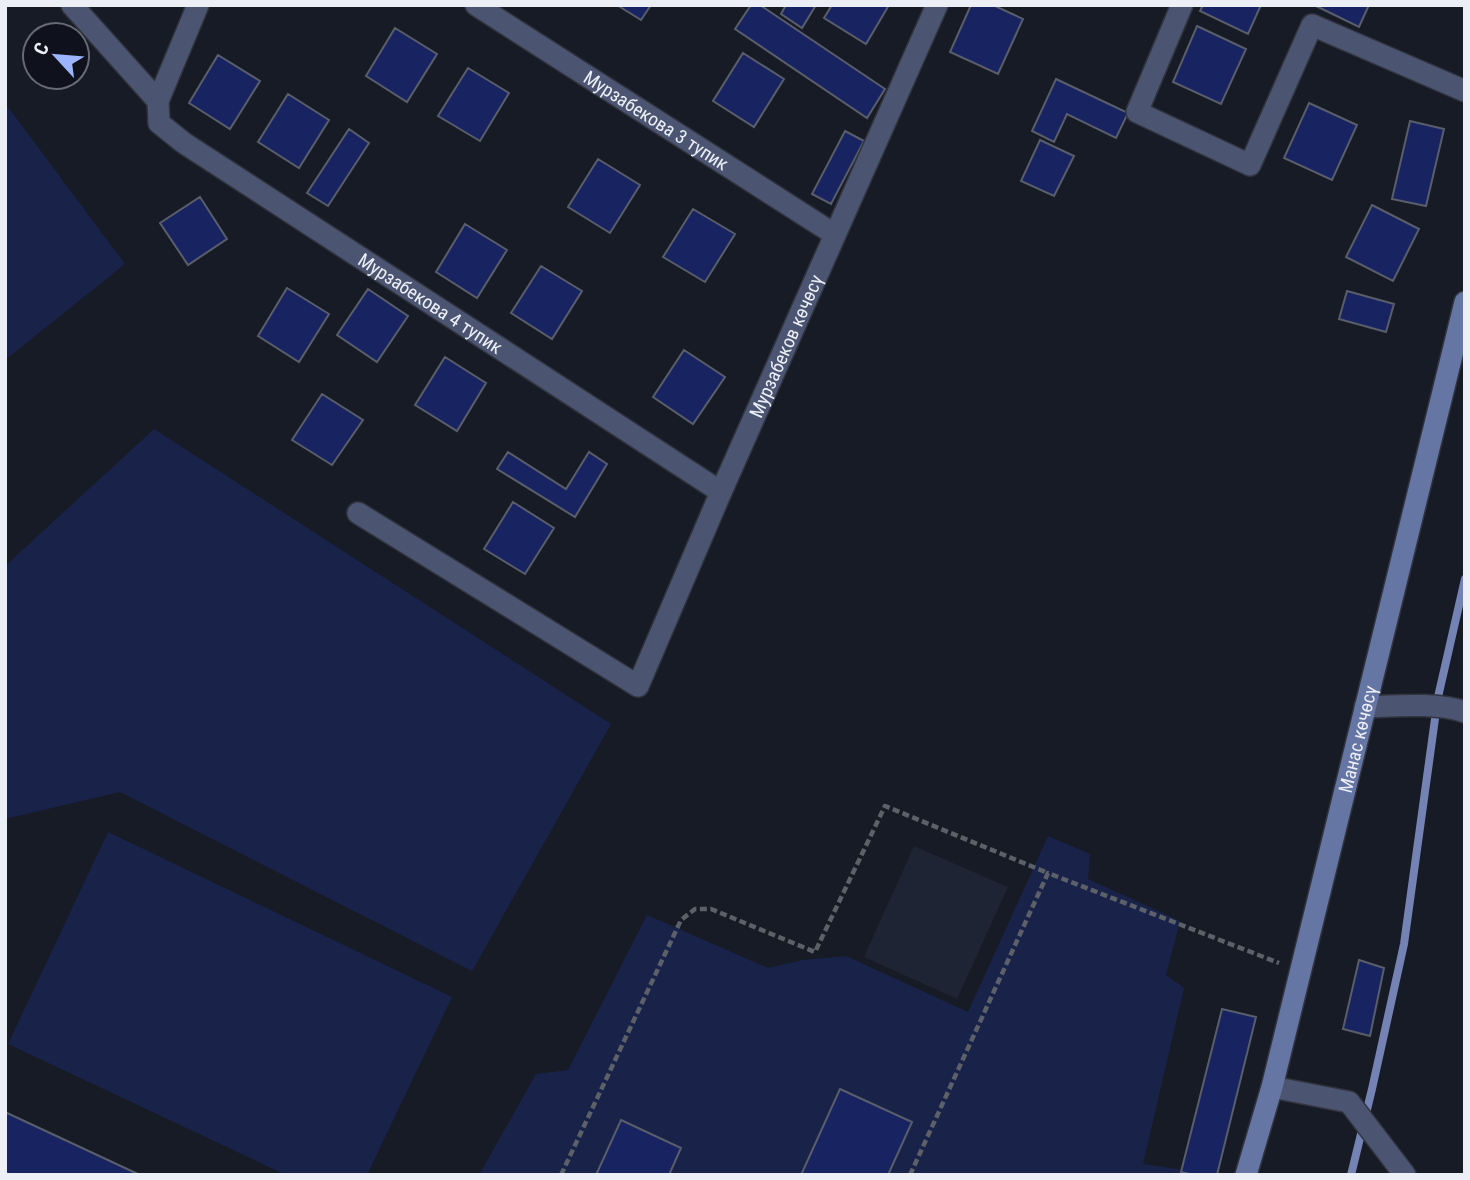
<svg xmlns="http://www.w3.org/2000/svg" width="1470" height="1180" viewBox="0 0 1470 1180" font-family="'Roboto Condensed',sans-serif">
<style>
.built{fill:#1e2433}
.green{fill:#192349}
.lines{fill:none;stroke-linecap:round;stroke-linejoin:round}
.stream{stroke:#7583b4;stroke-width:8}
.building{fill:#182462;stroke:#595e6a;stroke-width:2}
.street-casing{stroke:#31343e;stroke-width:24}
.secondary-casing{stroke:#31343e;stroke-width:24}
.path{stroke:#5c6069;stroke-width:4.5;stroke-dasharray:7 3.5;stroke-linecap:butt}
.street{stroke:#4b5572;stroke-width:21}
.secondary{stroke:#6575a4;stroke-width:21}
.labels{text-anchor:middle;stroke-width:5;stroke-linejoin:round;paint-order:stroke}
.street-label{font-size:19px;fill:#eceff6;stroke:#0f121c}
</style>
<rect width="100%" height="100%" fill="#171b25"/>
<path class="built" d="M914,846L1008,887L957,999L864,957Z"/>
<path class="green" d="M5,103L125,264L5,360Z
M154,429L611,724L472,971L120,792L5,819V566Z
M108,832L452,997L367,1175H286L8,1044Z
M1048,836L1090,854L1088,879L1180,921L1166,975L1184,988L1143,1164L1185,1170L1191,1175H479L536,1074L568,1070L647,915L768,968L803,960L846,956L968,1012Z"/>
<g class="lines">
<path class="stream" d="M1351,1175L1372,1089L1404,944L1438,697L1465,579"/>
</g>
<path class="building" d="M617,5H651L641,20Z
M751,5H760L885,89L867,118L735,29Z
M786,5H816L802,28L781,14Z
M832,5H889L866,44L824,18Z
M971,5H993L1023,19L998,74L950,52Z
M1203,5H1261L1248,34L1200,11Z
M1314,5H1369L1359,27Z
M1197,26L1246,49L1221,104L1173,82Z
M395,28L437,54L407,102L366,76Z
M743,53L784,79L754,127L713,101Z
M218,55L260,81L230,129L189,103Z
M468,68L509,93L480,141L438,116Z
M1056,79L1128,113L1116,138L1067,114L1054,142L1032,131Z
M288,94L329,120L299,168L258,142Z
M1309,103L1357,125L1332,180L1284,158Z
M1410,121L1444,129L1426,206L1392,199Z
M349,129L369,143L328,206L307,193Z
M845,131L864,141L831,204L812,194Z
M1040,140L1074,156L1054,196L1021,181Z
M598,159L640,185L610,233L568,207Z
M200,197L227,239L188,265L160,223Z
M1372,205L1419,229L1393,281L1346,257Z
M693,209L735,234L705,282L663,257Z
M465,224L507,250L477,298L436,272Z
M541,266L582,291L552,339L511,313Z
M287,288L329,314L299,362L258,336Z
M368,289L408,316L377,362L337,335Z
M1347,291L1394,304L1386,332L1339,319Z
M684,350L725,377L693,424L653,397Z
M445,357L486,383L457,431L415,405Z
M322,394L363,420L332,465L292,440Z
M508,452L566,489L589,452L607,464L575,517L497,469Z
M513,502L554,528L525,574L484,549Z
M1359,960L1384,968L1370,1036L1343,1029Z
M1222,1009L1256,1017L1217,1175H1194L1181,1172Z
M840,1089L912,1122L888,1175H801Z
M5,1112L140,1175H10L5,1172Z
M621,1120L681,1148L669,1175H596Z"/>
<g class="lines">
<g class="street-casing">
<g id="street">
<path d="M72,5L158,101"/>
<path id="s1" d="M198,5L158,101L159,123L184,143L721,492"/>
<path id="s2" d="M476,5L834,234"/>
<path d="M1182,5L1137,112L1250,165L1312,25L1465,91"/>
<path id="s3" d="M358,513L638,686L721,492L937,5"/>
<path d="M1365,707C1394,706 1437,702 1465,712"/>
<path d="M1272,1087L1349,1102L1405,1175"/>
</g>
</g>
<g class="secondary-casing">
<g id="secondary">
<path id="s4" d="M1246,1175L1272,1087L1465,302"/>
</g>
</g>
<path class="path" d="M561,1175L681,920L695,909H711L815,952L885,806L1048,873
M910,1175L1048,873L1279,963"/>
<use href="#street" class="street"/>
<use href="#secondary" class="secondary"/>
</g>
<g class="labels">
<g class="street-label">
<text dy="7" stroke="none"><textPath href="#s2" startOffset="214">Мурзабекова 3 тупик</textPath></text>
<text dy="7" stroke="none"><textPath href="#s1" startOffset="452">Мурзабекова 4 тупик</textPath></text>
<text dy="7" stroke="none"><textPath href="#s3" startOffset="700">Мурзабеков көчөсү</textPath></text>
<text dy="7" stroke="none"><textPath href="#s4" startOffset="450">Манас көчөсү</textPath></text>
</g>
</g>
<rect width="1470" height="1180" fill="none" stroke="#eceff6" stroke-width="14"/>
<g transform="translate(56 56) rotate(296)"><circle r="33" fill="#0f121c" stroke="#676a73" stroke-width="2"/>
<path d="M0-5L12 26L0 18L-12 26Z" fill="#9cb4fd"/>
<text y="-10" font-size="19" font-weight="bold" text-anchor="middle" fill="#eceff6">С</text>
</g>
</svg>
